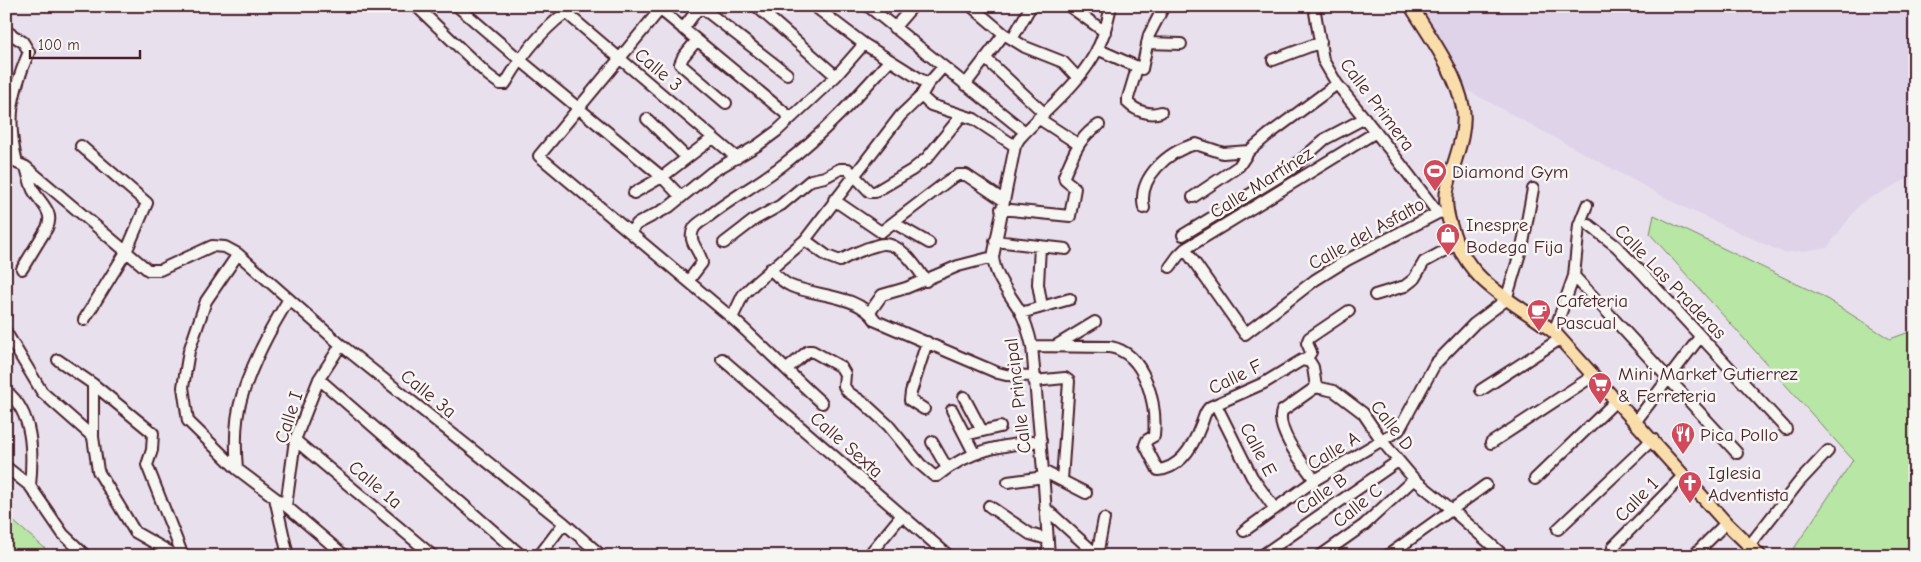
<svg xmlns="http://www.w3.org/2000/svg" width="1921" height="562" viewBox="0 0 1921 562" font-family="'Comic Neue',sans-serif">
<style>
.built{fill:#ded3e9}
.green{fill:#b7e6a5;stroke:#808268}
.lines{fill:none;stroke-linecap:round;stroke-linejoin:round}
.minor-casing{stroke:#4a1f2b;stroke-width:14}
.major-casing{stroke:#4a1f2b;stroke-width:16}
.minor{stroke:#f6f6f2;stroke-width:10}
.major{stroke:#f9deab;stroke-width:12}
.labels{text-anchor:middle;stroke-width:5;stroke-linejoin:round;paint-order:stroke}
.street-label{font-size:19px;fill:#4a1f2b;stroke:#f6f6f2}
.poi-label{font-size:19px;fill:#4a1f2b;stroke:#f6f6f2;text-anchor:start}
</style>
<rect width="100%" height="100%" fill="#e8e1ed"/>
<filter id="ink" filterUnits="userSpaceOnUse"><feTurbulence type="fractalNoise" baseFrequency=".02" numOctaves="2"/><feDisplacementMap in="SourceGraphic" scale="10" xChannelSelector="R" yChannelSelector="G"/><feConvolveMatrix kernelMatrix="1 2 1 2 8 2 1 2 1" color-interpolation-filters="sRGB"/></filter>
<g filter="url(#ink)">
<path class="built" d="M1417,6H1915V175L1861,203L1827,248L1784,253L1679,205L1465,89Z"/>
<path class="green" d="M1654,215L1822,296L1890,339L1915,330V556H1789L1853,460L1650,234Z
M6,515L54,556H6Z"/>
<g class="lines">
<g class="minor-casing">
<path id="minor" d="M416,6L488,75L500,84H505L507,81C524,52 546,25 575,6
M457,6L520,60L662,177L681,197
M558,6L737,158
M656,6L791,118
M663,6L539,156L732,318C763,346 791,375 822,403
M756,6L836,76
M814,6L864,44L928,84
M868,6L1025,132
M971,6L1004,34L1025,47L1063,62L1078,78
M1069,6L1105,32
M1314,6L1323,60L1337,84L1390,150L1438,213
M894,28L913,6
M683,29L697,10H705L787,74
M6,31L23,42L29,52C12,92 6,119 17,163L26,167C28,174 30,183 33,190C40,203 55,212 47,228L22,269
M1012,39L1031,6
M697,40L683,57L680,64L726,103
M1147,43L1181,44
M1097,49L1142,69L1149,35L1164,6
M985,58L1044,113
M1273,60L1321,42
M1137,68L1128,98V103C1136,111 1150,116 1161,112
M965,85L1004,34
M921,96L931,105L974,119L1015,146
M1038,118L1078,144
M647,119L687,158
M81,146L147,203L126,252L84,320
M26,167L148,270H160L212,246L225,247L238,254L341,345L564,523L602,556
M634,193L662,177L713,138
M1193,197L1239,166L1249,151
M834,200L881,232L949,180L958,175H966L1003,200
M1144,208C1137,178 1168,151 1196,144L1223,153L1249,151L1268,135L1337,84
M1001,209L1070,216L1075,188L1065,180L1064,176C1073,156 1079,136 1099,125
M894,223L929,243
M1589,225L1616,246L1644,275L1786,429
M630,232L637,224L669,207L712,172L758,145L777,131L836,76L864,44
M1183,235L1290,170L1325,139L1365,118
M805,240L827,256L840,261C849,255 858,252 868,248C873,247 879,244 883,244C902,243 917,268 926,281
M995,241L1066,249
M724,243L754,220L781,205L811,180L825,177L840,169H848L870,192H875L912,170L927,158L962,115
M1040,246L1038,284L1042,307
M1185,249L1245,334L1315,280L1347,260L1438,213L1447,212
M238,254L206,301L189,351L183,387L188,421L237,469L286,506L345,556
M1170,267L1178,256L1185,249L1376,132
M770,269C776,275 783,283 791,286C818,297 858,294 876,321L998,373L1006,375L1034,376
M1574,276L1737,453
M689,280L702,263C701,250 686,242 694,228C697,223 704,220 709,216C733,197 760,183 784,164C823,134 857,97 889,61
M1375,295L1405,286L1414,279L1424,262L1457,244
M870,312L882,295L906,288L958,266L993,257
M1021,313L1070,299
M732,318L743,295L754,284L805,240L901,115L921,96L928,84L943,67
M6,332L42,392L93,437
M1554,332L1574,276L1579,225L1587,205
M1057,345L1095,322
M1032,346L1110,347C1146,353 1157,405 1154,436L1147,440L1145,445L1158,470C1181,468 1194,444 1201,425C1204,419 1204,412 1210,407L1264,383L1302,360L1310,362L1313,367L1316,387
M722,359L949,556
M58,360L93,384L153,433L152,450L147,465L183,556
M1306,360L1311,352L1307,343L1309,338L1349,311
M787,369L808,351H812L841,367L845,374L844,386L848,392L864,403L888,425L920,464L934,476H937C969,450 1001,445 1041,441
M319,379L522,556
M1034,381L1065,378L1069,381L1062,480
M93,384V437L98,471L135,532L177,556
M1481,390L1560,339
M6,391C34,413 33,454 30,486
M964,397L982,431
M1216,405L1252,477L1275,509
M924,409L910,400L911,392L927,342
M952,410L974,453
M1636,421L1700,337
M965,435L1000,427
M295,440L433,556
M932,442L947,468
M1491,443L1593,376
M6,467L30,486L63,534L86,556
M237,469C235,446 235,418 242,396C253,362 270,329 289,299
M1043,471L1086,493
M1535,479L1617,400
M1315,480C1304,465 1275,430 1282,411L1316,387L1334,391L1363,413L1382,441L1414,479L1451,509L1504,556
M1008,482L1044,477
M275,498L288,556
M286,506L295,440L319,379L341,345
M989,506L1030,534L1047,539
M1045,508L1098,556
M1558,529L1653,439
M1244,531L1315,480L1399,430L1435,364L1474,324L1506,300L1523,243L1533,189
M1749,546L1799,482L1828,451
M1613,547L1684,475
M1264,554L1398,461
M1097,555L1104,519
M539,556L564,523
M868,556L902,515
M1049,556L1043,471L1032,346C1029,333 1026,322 1020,311C1010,294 995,278 993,257L1015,146L1019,139C1043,112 1075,88 1093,57C1103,41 1107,24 1111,6
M1320,556L1364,525L1414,479
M1387,556L1486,485
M1693,556L1726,523"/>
</g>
<g class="major-casing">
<path id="major" d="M1411,6C1430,37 1456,71 1463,108C1467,134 1454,160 1448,185C1444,201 1447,215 1452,230C1470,286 1512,299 1554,332L1726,523L1760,556"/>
</g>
<use href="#minor" class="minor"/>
<use href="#major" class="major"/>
</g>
</g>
<defs>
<g id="stadium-pin" transform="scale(1.25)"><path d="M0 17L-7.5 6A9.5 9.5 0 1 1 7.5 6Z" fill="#d1495b" stroke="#f6f6f2"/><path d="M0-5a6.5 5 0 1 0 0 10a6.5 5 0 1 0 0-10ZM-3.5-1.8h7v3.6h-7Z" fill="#fff"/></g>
<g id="shop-pin" transform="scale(1.25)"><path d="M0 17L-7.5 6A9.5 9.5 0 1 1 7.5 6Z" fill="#d1495b" stroke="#f6f6f2"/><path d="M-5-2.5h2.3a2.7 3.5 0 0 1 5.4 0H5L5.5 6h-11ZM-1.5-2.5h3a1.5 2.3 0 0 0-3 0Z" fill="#fff"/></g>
<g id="cafe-pin" transform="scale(1.25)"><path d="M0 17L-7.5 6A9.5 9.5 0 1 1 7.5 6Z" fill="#d1495b" stroke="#f6f6f2"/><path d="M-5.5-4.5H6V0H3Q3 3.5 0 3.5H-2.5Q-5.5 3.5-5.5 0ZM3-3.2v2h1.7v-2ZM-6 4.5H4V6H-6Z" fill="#fff"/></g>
<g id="supermarket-pin" transform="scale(1.25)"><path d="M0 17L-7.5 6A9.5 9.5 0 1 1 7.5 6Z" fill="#d1495b" stroke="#f6f6f2"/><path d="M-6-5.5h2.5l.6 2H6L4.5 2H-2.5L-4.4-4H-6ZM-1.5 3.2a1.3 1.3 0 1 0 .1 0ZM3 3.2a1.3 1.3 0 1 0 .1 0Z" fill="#fff"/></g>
<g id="restaurant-pin" transform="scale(1.25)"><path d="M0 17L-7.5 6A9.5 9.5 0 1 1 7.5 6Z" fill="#d1495b" stroke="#f6f6f2"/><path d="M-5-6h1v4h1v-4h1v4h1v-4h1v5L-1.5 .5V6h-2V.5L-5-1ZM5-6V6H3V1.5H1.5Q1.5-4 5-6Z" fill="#fff"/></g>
<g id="church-pin" transform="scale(1.25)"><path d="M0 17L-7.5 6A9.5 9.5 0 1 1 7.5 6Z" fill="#d1495b" stroke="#f6f6f2"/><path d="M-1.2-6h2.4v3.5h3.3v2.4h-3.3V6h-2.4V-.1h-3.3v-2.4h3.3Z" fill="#fff"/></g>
</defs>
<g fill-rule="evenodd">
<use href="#stadium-pin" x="1435" y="171"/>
<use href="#shop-pin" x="1448" y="235"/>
<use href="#cafe-pin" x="1539" y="311"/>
<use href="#supermarket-pin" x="1600" y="384"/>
<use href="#restaurant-pin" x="1683" y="434"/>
<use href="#church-pin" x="1690" y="483"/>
</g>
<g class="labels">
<g class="street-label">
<text transform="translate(659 69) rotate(40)" y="7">Calle 3</text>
<text transform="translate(1378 104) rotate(53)" y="7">Calle Primera</text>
<text transform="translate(1261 182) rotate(-32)" y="7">Calle Martínez</text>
<text transform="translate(1366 233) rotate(-29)" y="7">Calle del Asfalto</text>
<text transform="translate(1671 281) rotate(46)" y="7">Calle Las Praderas</text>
<text transform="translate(1235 376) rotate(-26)" y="7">Calle F</text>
<text transform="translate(429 393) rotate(39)" y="7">Calle 3a</text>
<text transform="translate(1017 396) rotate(-97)" y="7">Calle Principal</text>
<text transform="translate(288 417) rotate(-72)" y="7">Calle I</text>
<text transform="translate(1393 425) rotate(52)" y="7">Calle D</text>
<text transform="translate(847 444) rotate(41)" y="7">Calle Sexta</text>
<text transform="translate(1259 449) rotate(62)" y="7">Calle E</text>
<text transform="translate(1333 450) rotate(-31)" y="7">Calle A</text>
<text transform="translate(376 484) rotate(40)" y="7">Calle 1a</text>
<text transform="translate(1321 493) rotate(-35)" y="7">Calle B</text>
<text transform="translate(1636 499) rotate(-46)" y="7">Calle 1</text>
<text transform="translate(1357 505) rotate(-39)" y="7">Calle C</text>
</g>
<g class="poi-label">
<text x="1452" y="178">Diamond Gym</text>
<text x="1466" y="231">Inespre<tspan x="1466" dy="22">Bodega Fija</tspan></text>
<text x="1556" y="307">Cafeteria<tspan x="1556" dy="22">Pascual</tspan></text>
<text x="1618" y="380">Mini Market Gutierrez<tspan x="1618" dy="22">&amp; Ferreteria</tspan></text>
<text x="1700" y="441">Pica Pollo</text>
<text x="1708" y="479">Iglesia<tspan x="1708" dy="22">Adventista</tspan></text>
</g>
</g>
<rect width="1921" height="562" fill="none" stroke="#f6f6f2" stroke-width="25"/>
<rect x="12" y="12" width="1896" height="537" fill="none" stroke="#4a1f2b" stroke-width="2" filter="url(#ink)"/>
<path d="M30 50v8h110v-8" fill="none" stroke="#4a1f2b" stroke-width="2.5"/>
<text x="38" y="50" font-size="15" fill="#4a1f2b" stroke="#f6f6f2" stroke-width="4" paint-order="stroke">100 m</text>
</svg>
